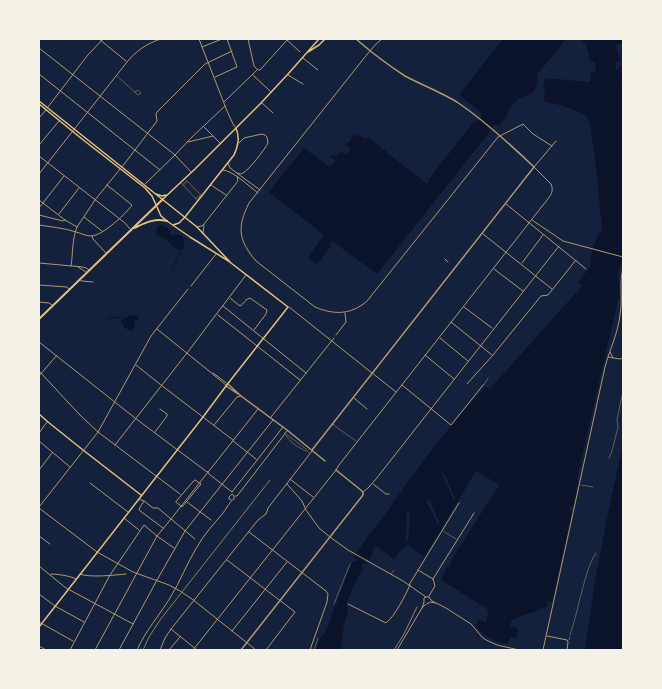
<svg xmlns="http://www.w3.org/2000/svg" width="662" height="689" viewBox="0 0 662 689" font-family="Karla,sans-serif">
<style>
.water{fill:#0b132b;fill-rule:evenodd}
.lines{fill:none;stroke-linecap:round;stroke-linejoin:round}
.stream{stroke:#0b132b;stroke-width:1}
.service{stroke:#b1986c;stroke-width:0.5}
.pedestrian{stroke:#b1986c;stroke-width:1}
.minor{stroke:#b1986c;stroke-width:1}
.tertiary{stroke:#b1986c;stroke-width:1.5}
.secondary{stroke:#e5c07b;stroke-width:1.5}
.primary{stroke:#e5c07b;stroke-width:2}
.rail{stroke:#918062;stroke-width:1}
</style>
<rect width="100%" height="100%" fill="#14213d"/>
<path class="water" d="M503,39H566L537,75C538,80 537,89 532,93C530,95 526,95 524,96C517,99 508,108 507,115L508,116L498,126L495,124L490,129L488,134L377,274L332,241L329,244L331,246L317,265L308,257L324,235L269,192L304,148L330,167V165L334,164L335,160L334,158H330L331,155L336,156L342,151L347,155L351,149L345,144L350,141L352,136L356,135L366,139L368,137L427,184L429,181L428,180L475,120L477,122L483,114L459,95Z
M581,39H623V43L616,45L618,54H619L621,62H615L616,70L619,68L618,66H622L623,84H620V85L623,86V256L618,274L620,298L618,300L577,479L578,481L573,507L570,506L569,511H572L565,544H564L563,547H564L552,602L548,601L547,607L539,609H537V611L521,616L512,620L510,626L517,628L518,630L516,638L510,637L508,643L506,644L496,641L486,636L476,626L478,620L486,622L489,612L486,608L441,580L442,577L447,568L450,566L451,561L463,542L464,540L499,485L476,471L424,557L408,545L400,551L394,559L376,546L374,549V550L372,552L373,553L369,560L366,558L364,561L367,563L366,564L363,563L361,566L364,567L353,586L347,602L348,611L344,624L341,650H316L320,638L325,633L348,572L353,561L356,562L358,560L355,558V557C364,540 377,525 389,509C418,466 451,424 486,386L490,389L582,286L578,283L591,265L590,264C592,251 593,244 600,233L602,232L597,173L590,124C590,122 588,119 587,118C581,109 554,104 544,101L545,91L543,90L545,78L590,82L591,72L596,71L595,62L590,61L586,45ZM444,473L455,498L453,499L442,474ZM429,499L440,524L438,525L426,500ZM407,513H410L408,541L406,540Z
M160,225H162L170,230V234C173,236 175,236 178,234C185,237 186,243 182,249L180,250L173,247L166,239L156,234V229Z
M135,315H137L139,318L137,321L134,322L135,324V327L131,331C127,330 121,325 121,321L123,319L122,317H123L126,318L129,316Z
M623,444V650H585L596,575L609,508Z"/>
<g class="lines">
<path class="stream" d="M172,270L180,253V250
M108,318L122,317"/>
<path class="service" d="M117,76L138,95L141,93L138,90L135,92
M186,180L201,195
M181,183L197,200
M184,185V183L187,182
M196,198L199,197L200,195
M485,383L488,378
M335,426L356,441
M285,434C288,441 299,448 306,451
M286,434L306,449L309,453
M609,458L612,451L618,427L617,420L623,391
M581,485L593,487
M443,531L456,539
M391,574L394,570
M334,604L350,564
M570,635C574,623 577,611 580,598C584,585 588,564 596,553
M569,640L570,637
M314,650L318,638"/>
<path class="pedestrian" d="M233,441L256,459
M195,480L201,484L182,507L176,502Z
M287,484L302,501L306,510L319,528L330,537
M232,492L283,427
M235,496H237L284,435
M187,502L211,520
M157,536L174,548
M195,539L171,519L208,472L209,474L232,492
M157,580L185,531L273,420
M409,585L459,503"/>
<path class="minor" d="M99,39L126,61
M199,39L227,111L233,124L235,127
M248,39L254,66L258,70H260L288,39
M286,39L300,52
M382,39C375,44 371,50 365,57L249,203C237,227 238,240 256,261L315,307C334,315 351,315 367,301L498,137L523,124L533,134L552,146
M202,47L222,39
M39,48L175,155L191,172
M303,58L318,70
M39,74L160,170
M253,75L271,92
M288,75L303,84
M215,77L237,67L227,39
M224,102L257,70
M262,103L273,113
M48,107L87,56L103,39
M39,118L46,110
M204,127L220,143
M188,142L213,136
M39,145L59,121
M39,156L125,223L130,229
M228,163L230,168L260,190
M122,167L157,121L156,114L157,112L205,64L232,51
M223,170C232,170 250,187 258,193
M237,173C240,174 241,174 243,173C249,170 265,149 268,143L267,137L265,135L262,134L244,138L239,143
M39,174L127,62C136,51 147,43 161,39
M145,184L175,155L191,138L225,106
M211,185L226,195
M39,200L65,220L77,227
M506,204L586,269
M39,208L64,176
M59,214L79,188
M39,215L63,221L65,220
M84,217L102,231
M532,220L563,241L623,257
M39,225C51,227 64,228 76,232C81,233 85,236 91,236C102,236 126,214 132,205L107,185
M197,227L202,226L204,224L238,181L237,176
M203,233L204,225
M483,234L552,289
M92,236L93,239L106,253
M445,259L448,262
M39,263L83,267L86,268L89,270
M522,263L543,235
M71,266C73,254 72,239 77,227L95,200L120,169
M78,267L86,272
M494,269L523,291
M80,280L82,281L93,282
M39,285L67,287L69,289
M191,286L216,254
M230,298L240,306C244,304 245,299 250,298L267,310L266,314L254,330
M39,302L49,303L52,305
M223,306L306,373
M289,307L396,392
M464,307L492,328
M218,315L300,380
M451,322L492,355
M157,329L209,371L226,385
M336,335L346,322L345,313
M440,338L468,361
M39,342L135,418L207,472L209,471L258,409
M610,352L613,358
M425,355L454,379
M608,357L620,359L623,358
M136,365L161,385L233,440
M39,371L80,415L98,432L180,494
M213,373L228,384
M39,376L57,355
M467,384L493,355L541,296L548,295L576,260
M402,385L451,425L484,384
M354,398L367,409
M271,417L334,338
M333,424L334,425
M214,425L237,397L241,396
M155,432L167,416V414L160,409
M39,433L47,422
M284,434L287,431
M39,441L70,467
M115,445L187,353L246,275
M39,470L52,453
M290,479L313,497
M90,483L128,512
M373,484L386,494H389
M363,492L369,487L376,479L559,246
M144,501L140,507L139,510L163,528
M39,507L98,432L151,336L188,289
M39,508L97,552L133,572L169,585L180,591L192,599L256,650
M124,518L139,530
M249,532L326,591L328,594L327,602L310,650
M39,536L50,544
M330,537L348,550L403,581L426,597
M227,560L295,612L266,650
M39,566L66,588L133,624
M418,570L433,579L435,586L429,596
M51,574C57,574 71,576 76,579
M80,574C89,578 116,575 126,574
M433,579L474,513
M39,594L55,606L84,622
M429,597L432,601L446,608L471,624L482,637L486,640L497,645L519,650
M348,604L386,623C395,616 405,596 410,585
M427,604L430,602L435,603
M422,608L424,602V598L426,597H429
M39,622L73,641
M171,629L197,650
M232,631L287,562
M547,636L567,640L568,642L567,650
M39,646L46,650
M70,650L110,575L144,525L157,536
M95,650L157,536L171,519L158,508H153L144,501L139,499
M119,650L157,580
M137,650C146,630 159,616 170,598C180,582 187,563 197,547C204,534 214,524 223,513C227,508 230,501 234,499V496L232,494L229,497V499L231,500
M160,650L165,638L171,629L258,520L266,514L268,508L312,451
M169,650L180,637
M193,650L336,470L339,465L547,200C551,195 554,191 551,184L534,167L556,141
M397,650L422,608L426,604
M543,650L605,367C610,349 618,333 620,315C623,299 619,283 623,268"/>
<path class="tertiary" d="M228,384L241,396L287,430L325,461
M226,386L238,394
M312,450L534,167C510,144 485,121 457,102C440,92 422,85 405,76C388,65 371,52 356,39
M241,650L363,495V493L362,491L336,470"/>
<path class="secondary" d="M308,52L319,45L325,39
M39,101L197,227L231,263L288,307L226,386L203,417L39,627
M39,104L82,139L145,188L152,196L161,216L167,221L190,237L230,262
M156,194L162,196L166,195
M163,199L195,169L261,103L288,74L319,39
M173,225L179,223L185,217L234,155C238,146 240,138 236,128
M39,414L48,422L83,450L141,495"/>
<path class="primary" d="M134,228C145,223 154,218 167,221
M39,319L163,199"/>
<path class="rail" d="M143,650L149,637L160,620L270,480
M394,650L404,634L417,607"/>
</g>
<rect width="662" height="689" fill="none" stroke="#f6f1e7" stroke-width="80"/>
</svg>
